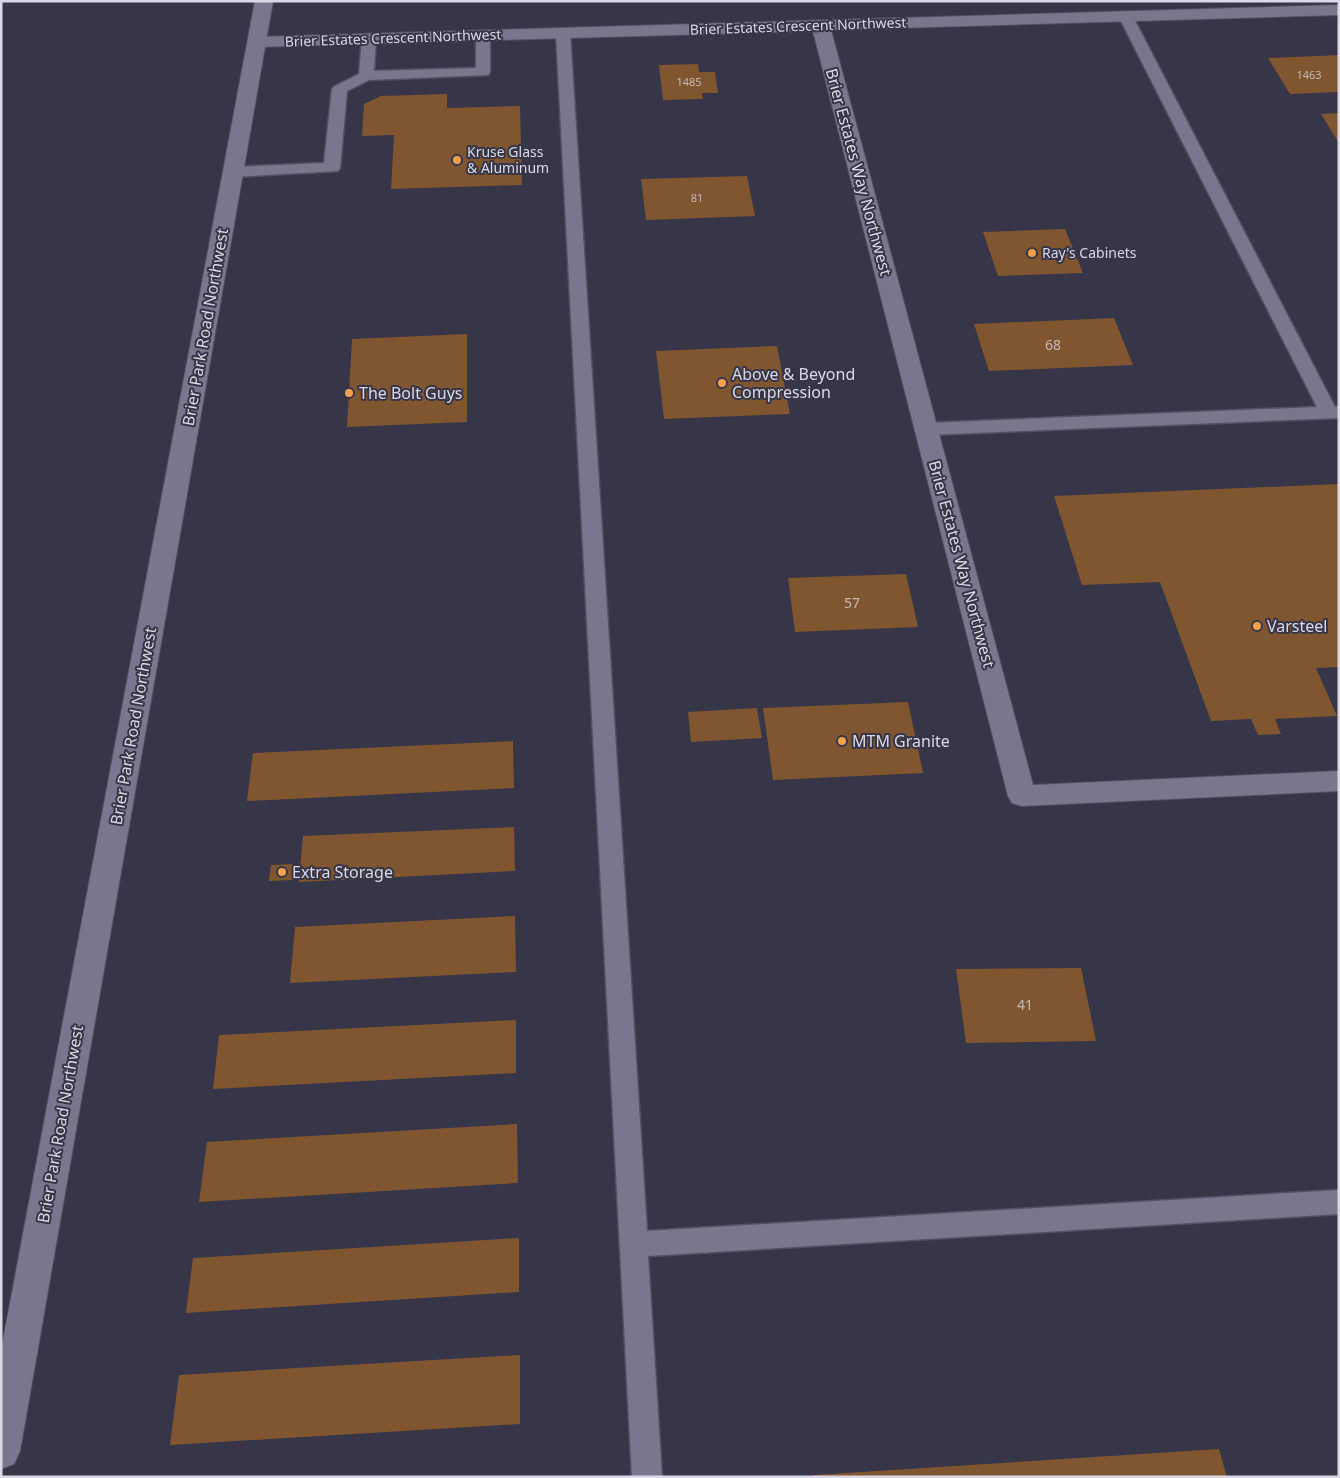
<svg xmlns="http://www.w3.org/2000/svg" width="1340" height="1478" viewBox="0 0 1340 1478" font-family="'Noto Sans',sans-serif">
<style>
.building{fill:#805630}
.lines{fill:none;stroke-linecap:round;stroke-linejoin:round}
.lane-casing{stroke:#535161;stroke-width:3}
.street-casing{stroke:#535161;stroke-width:2}
.secondary-casing{stroke:#535161;stroke-width:2}
.lane{fill:#79778d;fill-rule:evenodd}
.street{fill:#79778d;fill-rule:evenodd}
.secondary{fill:#79778d;fill-rule:evenodd}
.poi-dot{fill:#f9a04c;stroke:#373548;stroke-width:2}
.labels{text-anchor:middle;stroke-width:4;stroke-linejoin:round;paint-order:stroke}
.far-number-label{font-size:11px;fill:#c4b8b8}
.far-street-label{font-size:14px;fill:#dad9e5;stroke:#373548}
.far-poi-label{font-size:14px;fill:#dad9e5;stroke:#373548;text-anchor:start}
.number-label{font-size:14px;fill:#c4b8b8}
.street-label{font-size:16px;fill:#dad9e5;stroke:#373548}
.poi-label{font-size:16px;fill:#dad9e5;stroke:#373548;text-anchor:start}
</style>
<rect width="100%" height="100%" fill="#373548"/>
<path class="building" d="M1339,55V92L1290,94L1268,58Z
M698,64L699,72H715L718,93H702L703,99L663,100L659,65Z
M447,94V108L520,106L522,185L391,189L394,135L362,136L364,104L381,96Z
M1339,113V143L1321,114Z
M747,176L755,216L646,220L641,179Z
M1065,229L1083,273L998,276L983,232Z
M1114,318L1133,365L989,371L974,324Z
M467,334V422L347,427L352,339Z
M777,346L790,414L664,419L656,351Z
M1339,484V667L1316,668L1337,716L1275,719L1281,734L1258,735L1251,719L1211,721L1160,582L1082,585L1054,496Z
M906,574L918,627L795,632L788,578Z
M908,702L923,773L773,780L763,708Z
M757,708L762,738L691,742L688,712Z
M513,741L514,788L247,801L253,753Z
M514,827L515,871L299,882L303,836Z
M294,864L293,880L269,881L271,865Z
M515,916L516,972L290,983L295,927Z
M1081,968L1096,1041L966,1043L956,969Z
M516,1020V1073L213,1089L219,1035Z
M517,1124L518,1183L199,1202L207,1142Z
M519,1238V1292L186,1313L193,1258Z
M520,1355V1424L170,1445L179,1375Z
M1219,1449L1227,1477H814V1475Z"/>
<g class="lines">
<g class="lane-casing">
<path id="lane" d="M1126,13L1131,14L1133,17L1335,407L1339,406V418L927,435L920,433L918,429L920,425L927,423L1317,407L1119,17L1121,14Z
M563,29L568,30L570,33L647,1231L1339,1190V1214L648,1256L662,1477H632L556,33L558,30Z
M483,32L488,33L490,36V72L488,75L369,80L347,91L340,168L338,171L233,177L227,175L225,172L227,169L233,167L324,163L332,89L335,86L359,74L362,39L364,36H374L376,39L374,71L476,68V36L478,33Z"/>
</g>
<g class="street-casing">
<path id="street" d="M1339,5V15L831,30L1033,785L1339,771V791L1022,806L1012,803L1008,796L813,31L257,47L251,46L248,42L251,38L257,37Z"/>
</g>
<g class="secondary-casing">
<path id="secondary" d="M255,1H273L20,1451L14,1464L1,1469V1351Z"/>
</g>
<use href="#lane" class="lane"/>
<use href="#street" class="street"/>
<use href="#secondary" class="secondary"/>
</g>
<g class="poi-dot">
<circle cx="457" cy="160" r="5"/>
<circle cx="1032" cy="253" r="5"/>
<circle cx="722" cy="383" r="5"/>
<circle cx="349" cy="393" r="5"/>
<circle cx="1257" cy="626" r="5"/>
<circle cx="842" cy="741" r="5"/>
<circle cx="282" cy="872" r="5"/>
</g>
<g class="labels">
<g class="far-number-label">
<text x="1309" y="79">1463</text>
<text x="689" y="86">1485</text>
<text x="697" y="202">81</text>
</g>
<g class="far-street-label">
<text transform="translate(798 26) rotate(-2)" y="5">Brier Estates Crescent Northwest</text>
<text transform="translate(393 38) rotate(-2)" y="5">Brier Estates Crescent Northwest</text>
</g>
<g class="far-poi-label">
<text x="467" y="157">Kruse Glass<tspan x="467" dy="16">&amp; Aluminum</tspan></text>
<text x="1042" y="258">Ray's Cabinets</text>
</g>
<g class="number-label">
<text x="1053" y="350">68</text>
<text x="852" y="608">57</text>
<text x="1025" y="1010">41</text>
</g>
<g class="street-label">
<text transform="translate(859 172) rotate(75)" y="6">Brier Estates Way Northwest</text>
<text transform="translate(205 327) rotate(-80)" y="6">Brier Park Road Northwest</text>
<text transform="translate(962 564) rotate(75)" y="6">Brier Estates Way Northwest</text>
<text transform="translate(133 726) rotate(-80)" y="6">Brier Park Road Northwest</text>
<text transform="translate(60 1124) rotate(-80)" y="6">Brier Park Road Northwest</text>
</g>
<g class="poi-label">
<text x="732" y="380">Above &amp; Beyond<tspan x="732" dy="18">Compression</tspan></text>
<text x="359" y="399">The Bolt Guys</text>
<text x="1267" y="632">Varsteel</text>
<text x="852" y="747">MTM Granite</text>
<text x="292" y="878">Extra Storage</text>
</g>
</g>
<rect width="1340" height="1478" fill="none" stroke="#dad9e5" stroke-width="5"/>
</svg>
